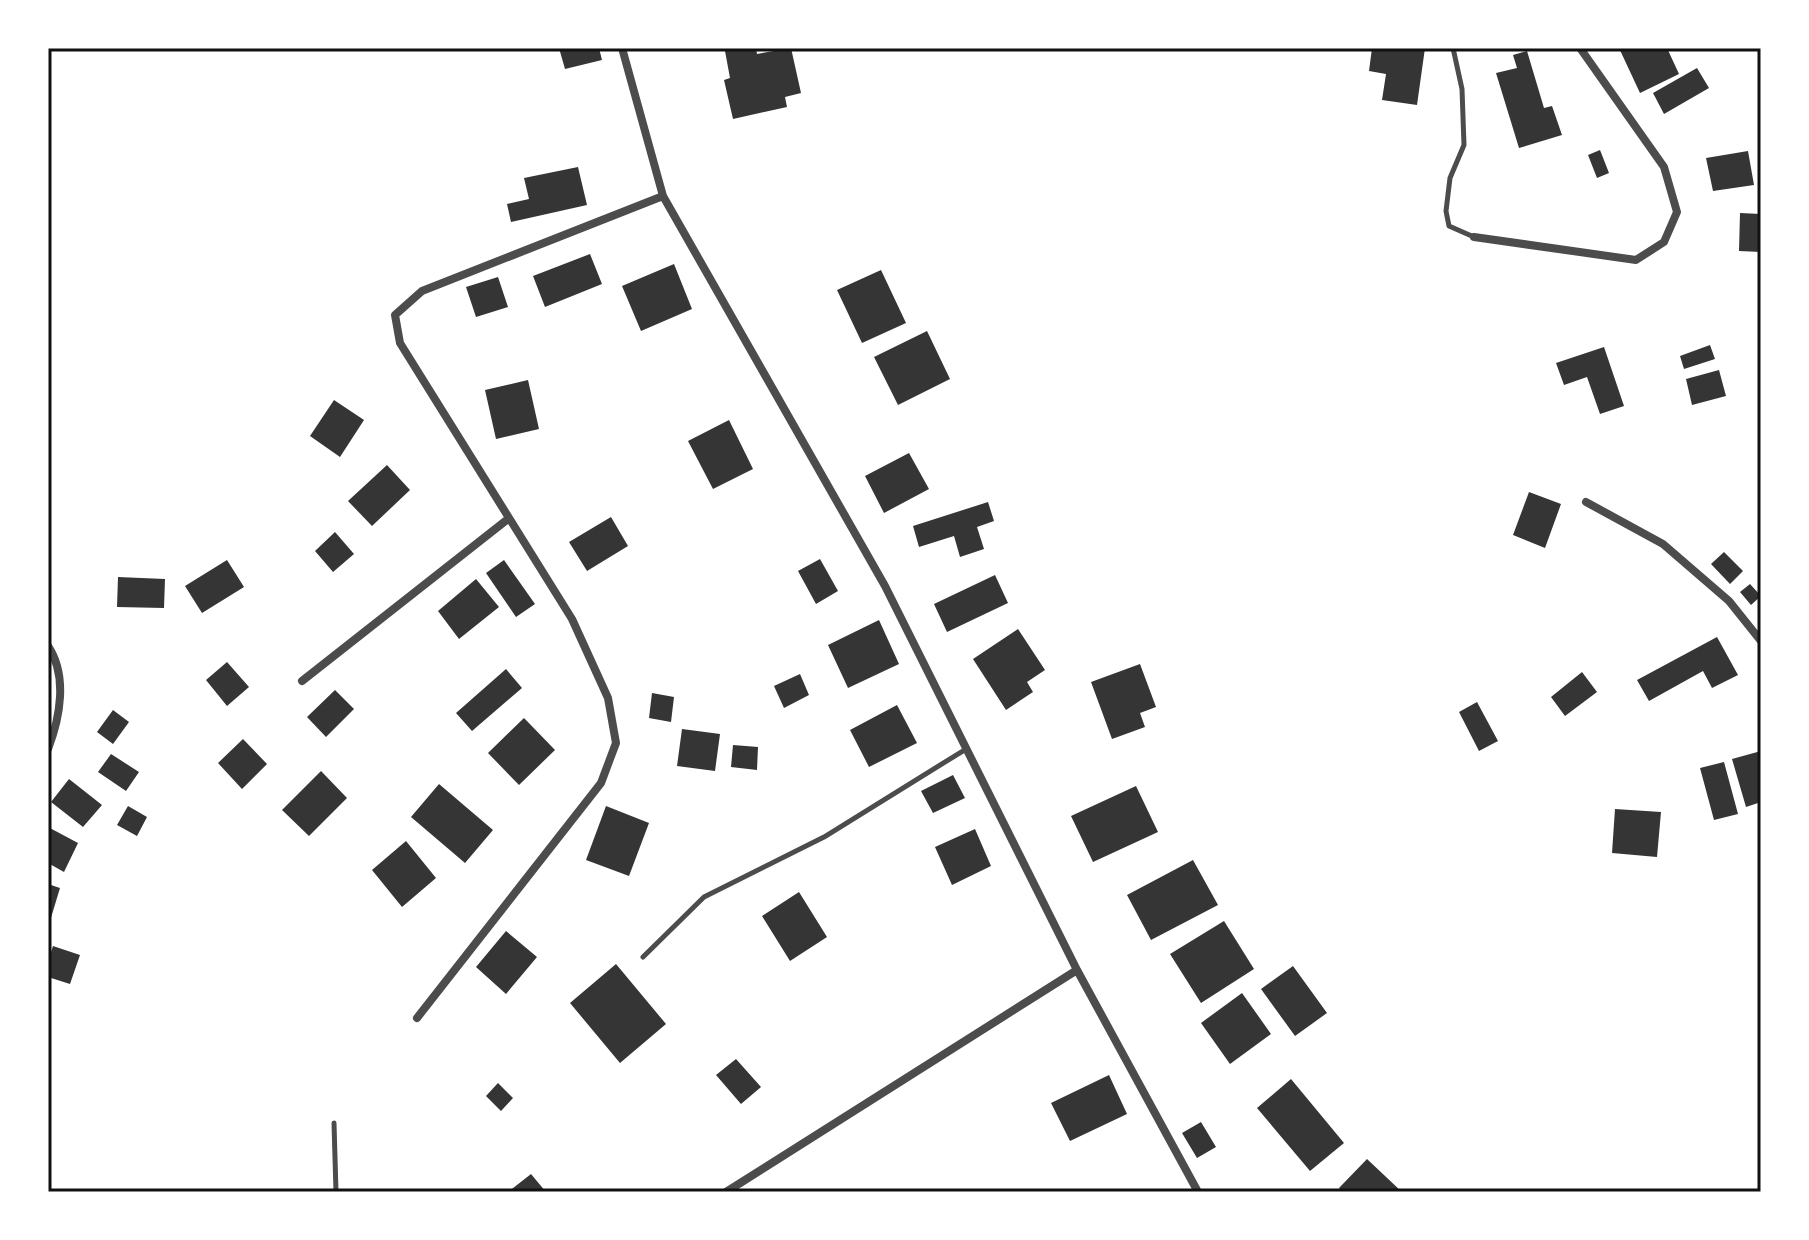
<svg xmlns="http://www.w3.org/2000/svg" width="1809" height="1240" viewBox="0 0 1809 1240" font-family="Lora,serif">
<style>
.building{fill:#353535}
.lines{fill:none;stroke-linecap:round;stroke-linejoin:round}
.service{stroke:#4c4c4c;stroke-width:5}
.minor{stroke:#4c4c4c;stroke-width:8}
.neatline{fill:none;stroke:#111;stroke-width:3}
</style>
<rect width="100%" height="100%" fill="#fff"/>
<path class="building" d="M559,48H599L602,60L565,69Z
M741,48H756L757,54L791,48L801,93L785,97L787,107L733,119L724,80L730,78L725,51Z
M1372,48H1425L1417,105L1382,100L1386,74L1369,71Z
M1619,48H1667L1679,74L1640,93Z
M1527,51L1544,108L1552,106L1562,135L1519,148L1496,73L1517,68L1513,55Z
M1697,68L1709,88L1664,114L1653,93Z
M1600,150L1609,173L1597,178L1588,155Z
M1748,151L1754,185L1713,191L1706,158Z
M578,167L587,205L511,222L507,204L529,199L524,178Z
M1740,213L1761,214V252L1739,251Z
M590,254L602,284L545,307L533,276Z
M674,264L692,309L641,331L622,286Z
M881,270L906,323L862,343L837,290Z
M498,277L508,307L476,317L466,287Z
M927,331L950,379L898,405L874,357Z
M1710,345L1715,359L1684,369L1680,356Z
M1604,347L1624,406L1600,414L1587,377L1564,385L1556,363Z
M1719,370L1726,396L1692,405L1686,379Z
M528,380L539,429L496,439L485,390Z
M334,400L364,420L340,457L310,436Z
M729,420L753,469L713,489L688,441Z
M909,453L929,489L884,513L865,476Z
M387,465L410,490L372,526L348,501Z
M1529,492L1561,504L1545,548L1513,535Z
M988,502L994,521L977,527L984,549L960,557L954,536L919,547L913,526Z
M611,517L628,546L587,571L569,542Z
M335,532L354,554L333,572L315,551Z
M1724,552L1743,571L1730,584L1711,564Z
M820,559L838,591L816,604L798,571Z
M227,560L244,587L202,613L185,586Z
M504,560L535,604L516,617L486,573Z
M995,575L1008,603L947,632L934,604Z
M118,577L165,579L164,608L117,607Z
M476,579L499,607L459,639L438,611Z
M1750,584L1761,596L1751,605L1740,592Z
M879,620L899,664L848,688L828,645Z
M1018,629L1045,670L1027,682L1033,692L1006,710L973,659Z
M1717,637L1738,675L1712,688L1703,671L1649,701L1637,680Z
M227,662L249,687L227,706L206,680Z
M1140,664L1156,707L1140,713L1145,727L1112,739L1091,682Z
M506,669L522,688L472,731L456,713Z
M1582,672L1597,692L1565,716L1551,697Z
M800,674L809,695L784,708L774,686Z
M335,690L354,709L326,737L307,717Z
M652,693L674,697L671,722L649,718Z
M1477,702L1498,741L1479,751L1459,712Z
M897,705L917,743L869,767L850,730Z
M113,710L129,722L113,744L97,732Z
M524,718L555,750L519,785L488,753Z
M682,729L720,734L715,771L677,766Z
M243,739L267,764L242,789L218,763Z
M733,745L758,747L757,770L731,767Z
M1761,751V802L1746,807L1732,759Z
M111,754L139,772L126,791L98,772Z
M1724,762L1738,814L1714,820L1700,768Z
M321,771L347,798L309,836L282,810Z
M953,775L965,798L933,813L921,791Z
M69,779L102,805L83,827L51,802Z
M439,784L493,830L465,863L411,817Z
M1136,786L1158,832L1093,862L1071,816Z
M128,806L147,817L137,836L117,825Z
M606,806L649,823L629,876L586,860Z
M1615,809L1661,812L1657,857L1612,853Z
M48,827L78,843L64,872L48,863Z
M975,829L991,866L952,885L935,847Z
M406,841L436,878L402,907L372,870Z
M1193,860L1218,905L1151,940L1127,895Z
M48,884L60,888L50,921L48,920Z
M799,892L827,937L790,961L762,916Z
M1224,921L1254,969L1201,1003L1170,954Z
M506,931L537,957L506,994L476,967Z
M53,946L80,955L70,984L48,977V961Z
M616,964L666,1024L620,1063L570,1003Z
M1293,966L1327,1013L1295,1036L1261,989Z
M1242,993L1271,1034L1230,1064L1201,1023Z
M736,1059L761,1087L741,1104L716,1075Z
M1109,1075L1127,1114L1070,1141L1051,1103Z
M1291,1079L1344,1143L1310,1171L1257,1108Z
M498,1083L513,1098L501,1111L486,1096Z
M1201,1122L1216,1147L1197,1158L1182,1133Z
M1367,1159L1402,1192H1343L1339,1188Z
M531,1174L546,1192H508Z"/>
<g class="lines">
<path class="service" d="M1453,48L1462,89L1464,145L1450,178L1446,211L1449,226L1474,237
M643,957L704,897L824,837L966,749
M334,1123L336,1192"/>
<path class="minor" d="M622,48L663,196L885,586L1077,970L1198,1192
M1474,237L1636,260L1664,242L1677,212L1664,167L1580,48
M1586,502L1663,544L1729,601L1761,641
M48,646C68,676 60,718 48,749
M302,681L508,519
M417,1018L601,783L616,743L608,698L572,619L400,343L395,315L422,291L663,196
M726,1192L1077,970"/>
</g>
<rect width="1809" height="1240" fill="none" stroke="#ffffff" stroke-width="100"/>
<rect x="50" y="50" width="1709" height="1140" class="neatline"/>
</svg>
